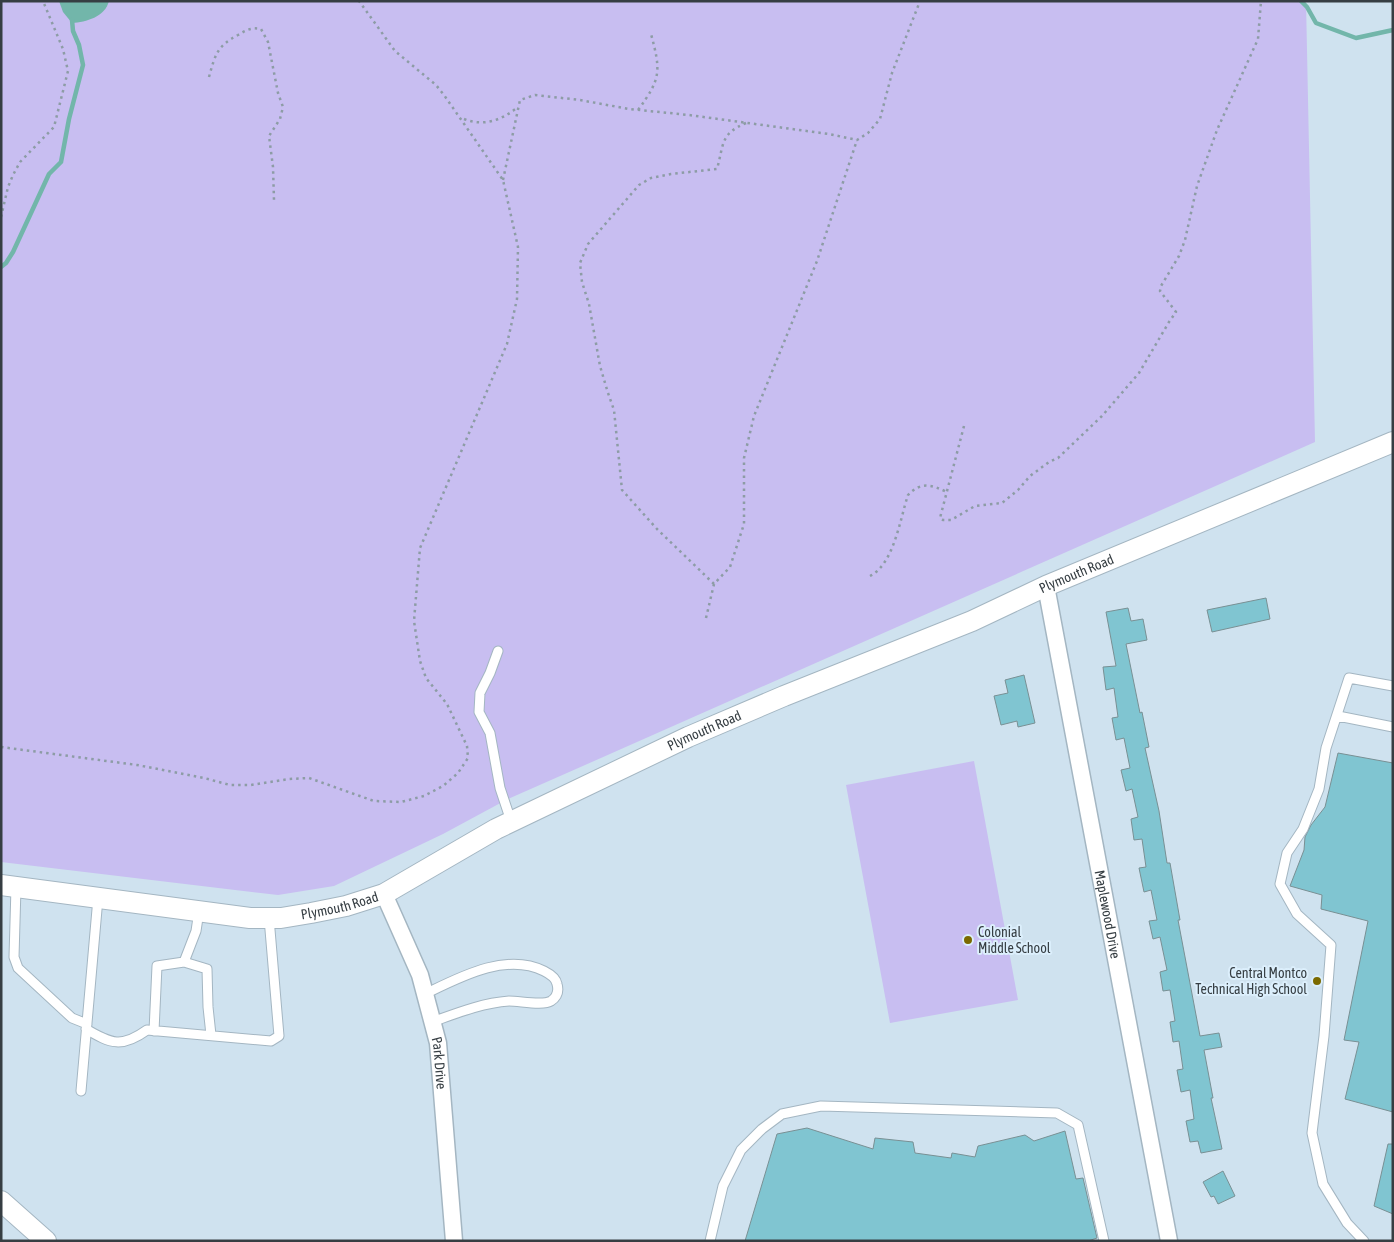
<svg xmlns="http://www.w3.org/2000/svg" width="1394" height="1242" viewBox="0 0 1394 1242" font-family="'Asap Condensed',sans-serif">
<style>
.green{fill:#c8bef1}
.water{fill:#72b6aa}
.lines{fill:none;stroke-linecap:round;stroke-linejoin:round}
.stream{stroke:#72b6aa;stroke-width:4.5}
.building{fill:#80c5d1;stroke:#799094}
.service-casing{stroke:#a4b6c2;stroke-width:11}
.minor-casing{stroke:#a4b6c2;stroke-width:19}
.tertiary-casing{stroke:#a4b6c2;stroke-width:22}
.path{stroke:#8d9ca5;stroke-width:2.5;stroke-dasharray:2.5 4;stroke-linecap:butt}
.service{stroke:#fff;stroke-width:9}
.minor{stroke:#fff;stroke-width:16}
.tertiary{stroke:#fff;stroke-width:20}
.poi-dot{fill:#7b6a00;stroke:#dceffc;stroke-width:2}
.labels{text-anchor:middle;stroke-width:4;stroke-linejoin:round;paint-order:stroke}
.street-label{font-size:14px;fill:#363e43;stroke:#dceffc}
.poi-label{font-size:14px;fill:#363e43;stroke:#dceffc;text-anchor:start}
</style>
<rect width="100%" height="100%" fill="#cfe2ef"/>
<path class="green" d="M1,1H1306L1315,442L506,800L443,834L334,886L278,895L1,862Z
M974,761L1018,1000L890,1023L846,785Z"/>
<path class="water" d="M59,1H109C105,17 86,22 72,23L63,12Z"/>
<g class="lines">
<path class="stream" d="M1301,1L1307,7L1316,23L1356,38L1393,30
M1,267L6,263L13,252L49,174L61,162L69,119L83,65L79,45L73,31L72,20"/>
</g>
<path class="building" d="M1266,598L1270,619L1212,632L1207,610Z
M1128,608L1131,621L1143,619L1147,640L1126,644L1140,713L1142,712L1149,747L1145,748L1159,811L1167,863H1170L1180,920H1178L1200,1036L1219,1033L1222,1047L1204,1050L1213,1098H1211L1222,1149L1201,1153L1198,1141L1190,1142L1186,1121L1194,1119L1190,1090L1181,1092L1177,1070L1183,1069L1179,1041L1173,1042L1170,1022L1175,1021L1170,990L1163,991L1160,972L1167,970L1160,937L1153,939L1149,921L1157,920L1151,890L1144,892L1139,868L1146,867L1142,839L1134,840L1131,819L1138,817L1132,789L1126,791L1121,770L1130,768L1124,738L1116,740L1112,718L1118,717L1114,688L1106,690L1103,667L1116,666L1106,612Z
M1024,675L1035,723L1018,727L1017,721L1001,725L994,696L1008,693L1005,680Z
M1338,753L1393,763V1112L1345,1099L1359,1042L1344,1040L1368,921L1321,909L1322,895L1290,886L1304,850L1305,837L1311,825L1325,807Z
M807,1128L873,1149L875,1138L913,1142L915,1153L951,1158L952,1153L975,1157L978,1146L1025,1135L1034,1141L1065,1131L1076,1179L1083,1178L1097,1238L1088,1241H745L777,1134Z
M1388,1144H1393V1214L1374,1206Z
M1223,1171L1235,1196L1218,1204L1214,1196L1211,1197L1203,1182Z"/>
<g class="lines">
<g class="service-casing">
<path id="service" d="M498,651L490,673L480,693L479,712L490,733L500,788L511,821
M1338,716L1393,727
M16,887L14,957L18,968L72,1018L87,1024
M199,911L196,931L184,962L207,969L208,1007L211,1035
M425,994C460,977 506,952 544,971C550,974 556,978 557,984C559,991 557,997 551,1001C543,1006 520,1001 509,1001C482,1003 457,1013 432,1022
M86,1029C111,1044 122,1048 147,1030L271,1041L279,1036L269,918
M154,1031L157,966L184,962
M81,1091L98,898
M710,1241L723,1186L741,1150L762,1129L782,1114L821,1106L1057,1113L1078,1125L1104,1241
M1364,1241L1347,1223L1323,1184L1312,1133L1324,1036L1331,945L1297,914L1280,884L1287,853L1303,829L1319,789L1326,748L1349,678L1393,686"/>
</g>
<g class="minor-casing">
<g id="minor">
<path id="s1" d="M1046,586L1169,1241"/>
<path id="s2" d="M384,894L420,975L438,1043L454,1241"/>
</g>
</g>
<g class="tertiary-casing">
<g id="tertiary">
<path id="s3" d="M1,885L250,918H281L311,913L346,906L384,894L496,829L688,737L784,696L972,621L1046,586L1393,442"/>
<path d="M1,1201L46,1241"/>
</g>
</g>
<path class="path" d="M209,77C215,55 217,46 238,35C246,30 252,27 261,29L268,42L278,93L283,107L280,119L269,136L273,167L274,200
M638,110C661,79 661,71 651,34
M464,119C484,127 502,120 518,107
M503,180L520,100L535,95L580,100L629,109L689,115L829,134L857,140L868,133L880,119L892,73L920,1
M1,217L8,187L13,175L20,162L54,127L68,71L63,49L43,1
M964,426L940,518L943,520H951L975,506L1002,503L1018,490L1030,476L1049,462L1058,458L1102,416L1139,373L1169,322L1176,312L1160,291L1161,286L1179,256L1185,240L1197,186L1217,130L1258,39L1261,1
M870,576C894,564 900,519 908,495C921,481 932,485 947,492
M714,584L657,529L622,490L614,410L608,393L600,366L589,304L582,282L580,263L588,244L639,185L651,178L671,174L717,169C724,144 720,134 746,123
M706,618L714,584L730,567L744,524V458L754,416L817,261L857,140
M1,747L137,765L204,778L230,785H251L289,779L309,778L374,801L401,802L424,796L443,786L458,773L468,758L467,746L447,704L426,678L420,661L414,621L420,548L507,344L517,299L518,247L503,180L444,95L436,85L395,51L359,1"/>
<use href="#service" class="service"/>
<use href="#minor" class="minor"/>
<use href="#tertiary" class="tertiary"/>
</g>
<g class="poi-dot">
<circle cx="968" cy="940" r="5"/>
<circle cx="1317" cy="981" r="5"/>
</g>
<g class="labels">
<g class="street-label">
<text dy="5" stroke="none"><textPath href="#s3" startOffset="1152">Plymouth Road</textPath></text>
<text dy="5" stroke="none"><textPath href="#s3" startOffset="748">Plymouth Road</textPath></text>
<text dy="5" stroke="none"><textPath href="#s3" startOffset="342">Plymouth Road</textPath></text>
<text dy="5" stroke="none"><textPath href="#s1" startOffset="334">Maplewood Drive</textPath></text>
<text dy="5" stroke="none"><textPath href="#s2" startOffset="179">Park Drive</textPath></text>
</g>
<g class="poi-label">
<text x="978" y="937">Colonial<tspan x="978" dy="16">Middle School</tspan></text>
<text x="1307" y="978" text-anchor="end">Central Montco<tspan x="1307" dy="16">Technical High School</tspan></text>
</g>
</g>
<rect width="1394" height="1242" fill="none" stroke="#363e43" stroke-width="5"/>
</svg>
